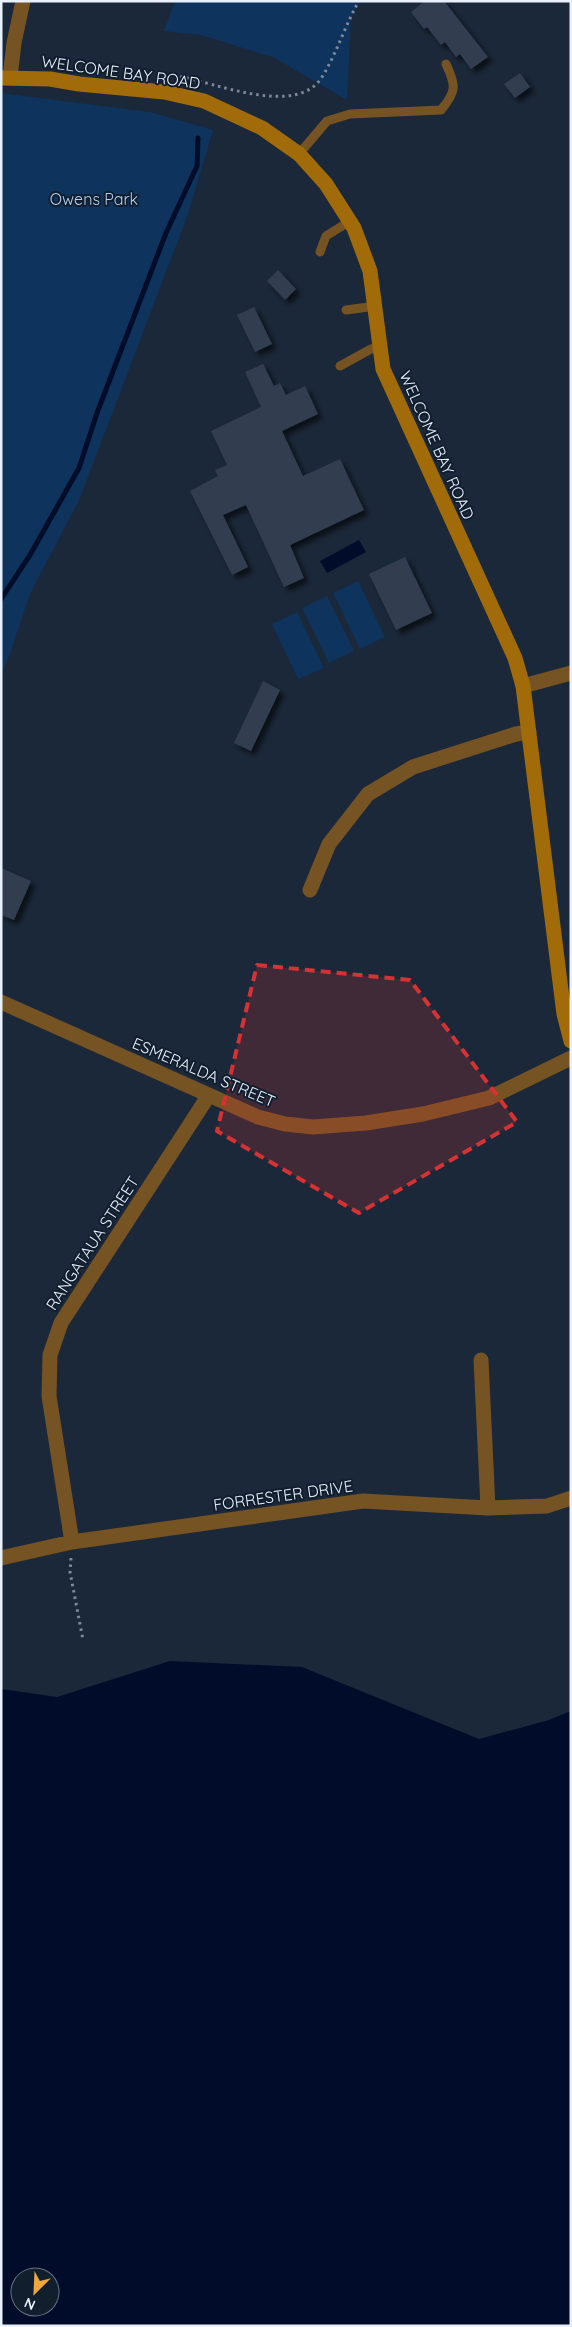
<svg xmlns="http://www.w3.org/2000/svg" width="572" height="2327" viewBox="0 0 572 2327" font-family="Quicksand,sans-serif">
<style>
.green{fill:#0e335d}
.water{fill:#000c2a;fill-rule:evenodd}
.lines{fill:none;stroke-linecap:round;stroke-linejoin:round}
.stream{stroke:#000c2a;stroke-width:5}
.building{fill:#303e50;filter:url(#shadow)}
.path{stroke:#7f8a98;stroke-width:3;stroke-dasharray:2.5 4;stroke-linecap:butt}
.service{stroke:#755323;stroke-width:9}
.minor{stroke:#755323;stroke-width:15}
.secondary{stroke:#a16b09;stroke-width:15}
.marked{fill:#d73233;fill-opacity:0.2;stroke:#d73233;stroke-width:4;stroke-dasharray:10 6;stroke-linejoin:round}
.labels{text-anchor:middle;stroke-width:4;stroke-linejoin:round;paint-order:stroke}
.street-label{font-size:16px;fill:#e8f1fd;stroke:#111e2e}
.park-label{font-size:16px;fill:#b3cff2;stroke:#111e2e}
</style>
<defs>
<filter id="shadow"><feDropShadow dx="4.5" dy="4.5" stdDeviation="2.5" flood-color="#0009"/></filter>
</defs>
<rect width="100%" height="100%" fill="#1b2839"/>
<path class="green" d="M175,1H360L351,18L347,100L275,58L201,35L164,31Z
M1,93L150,112L213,130L188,214L80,498L30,594L7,662L1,672Z
M358,581L385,637L360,649L333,593Z
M327,596L354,651L329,663L302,608Z
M297,612L324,668L298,679L272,624Z"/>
<path class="water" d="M359,540L366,552L327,573L320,561Z
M170,1661L302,1667L479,1739L549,1720L571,1711V2326H1V1689L57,1697ZM20,2277H50V2307H20Z"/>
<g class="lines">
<path class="stream" d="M1,599L30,555L79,468L97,413L166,233L197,166L198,138"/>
</g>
<path class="building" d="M425,1H444L488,57L471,69L460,54L456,57L445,42L441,45L427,27L424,29L411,12Z
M520,73L530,87L515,98L504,84Z
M278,270L296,289L285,300L267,281Z
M254,307L272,344L255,352L237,315Z
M263,364L274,386L280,383L286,395L305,386L318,414L282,431L303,476L340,459L364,510L290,545L304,578L284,587L246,505L223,515L248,567L232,575L190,491L218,476L215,470L227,465L211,431L261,407L245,372Z
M405,557L432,613L396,630L369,574Z
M263,681L280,690L251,751L234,743Z
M1,868L31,881L14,920L1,915Z"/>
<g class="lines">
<path class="path" d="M177,80L178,76C213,82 297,118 322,77C337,53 345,25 359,1
M71,1558L70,1572L83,1640"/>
<path class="service" d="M299,154L327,121L350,114L441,110C457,91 456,85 446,64
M320,252L326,236L350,221
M346,310L376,306
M340,366L371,349L381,347"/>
<path class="minor" d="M10,77L14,43L23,1
M523,686L571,673
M310,890L329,844L368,794L413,767L516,734L529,732
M1,1002L258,1117L285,1124L313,1127L366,1123L423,1114L489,1098L571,1058
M481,1360L488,1508
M72,1542L49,1396L50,1355L61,1323L209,1095
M1,1558L72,1542L363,1501L488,1508L547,1506L571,1498"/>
<path class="secondary" d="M1,78L50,79L79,84L164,92L204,101L262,128L299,154L326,184L354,228L370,271L383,369L515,658L523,686L564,1014L571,1041"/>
</g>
<path class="marked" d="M257,965L410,980L517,1122L359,1213L217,1131Z"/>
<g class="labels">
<g class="street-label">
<text transform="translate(121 72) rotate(8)" y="6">WELCOME BAY ROAD</text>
<text transform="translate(437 445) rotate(66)" y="6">WELCOME BAY ROAD</text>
<text transform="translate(204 1072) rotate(23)" y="6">ESMERALDA STREET</text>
<text transform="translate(92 1243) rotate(-57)" y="6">RANGATAUA STREET</text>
<text transform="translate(283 1495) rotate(-8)" y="6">FORRESTER DRIVE</text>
</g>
<g class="park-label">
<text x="94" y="205">Owens Park</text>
</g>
</g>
<rect width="572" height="2327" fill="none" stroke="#e8f1fd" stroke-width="5"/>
<g transform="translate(35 2292) rotate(204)"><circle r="24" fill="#111e2e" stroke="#677281"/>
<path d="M0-4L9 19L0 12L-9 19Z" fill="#eea73d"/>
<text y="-8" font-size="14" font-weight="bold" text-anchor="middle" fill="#e8f1fd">N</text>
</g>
</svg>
